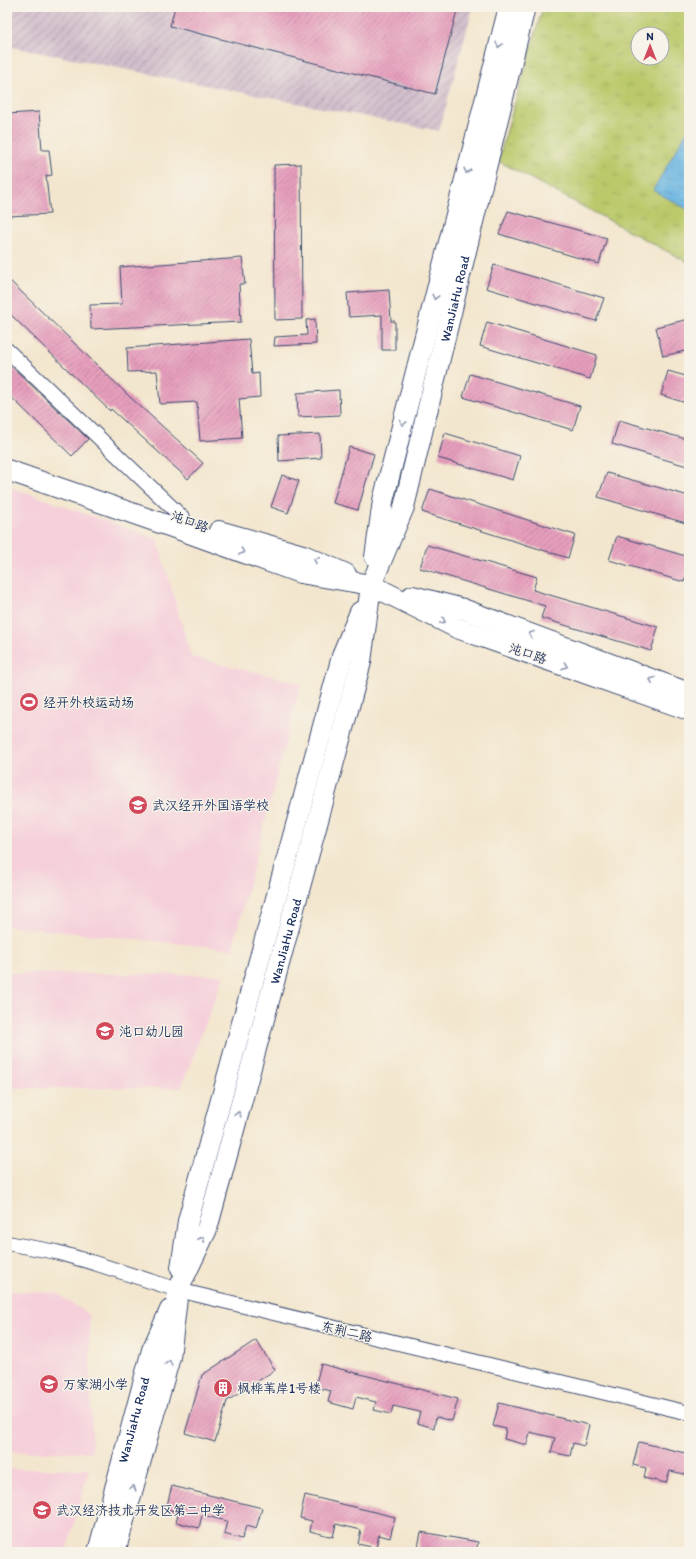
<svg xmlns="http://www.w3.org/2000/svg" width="696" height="1559" viewBox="0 0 696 1559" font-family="Itim,'LXGW WenKai TC',sans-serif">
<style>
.built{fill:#f5cfda}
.industrial{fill:url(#industrial-furrows)}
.park{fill:url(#park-tufts);stroke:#6b7c64;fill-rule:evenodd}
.water{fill:url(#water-ripples);stroke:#4272a0}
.building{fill:url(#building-hatch)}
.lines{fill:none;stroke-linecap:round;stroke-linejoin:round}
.street-casing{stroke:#3b4a6f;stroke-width:16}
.secondary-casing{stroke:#3b4a6f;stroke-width:22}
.street{stroke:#fff;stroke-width:14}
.secondary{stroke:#fff;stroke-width:20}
.oneway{stroke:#8d97ae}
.labels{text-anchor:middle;stroke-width:3;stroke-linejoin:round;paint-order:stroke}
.street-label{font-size:13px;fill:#1b2f5e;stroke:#f7f3e8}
.poi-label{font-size:13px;fill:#1b2f5e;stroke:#f7f3e8;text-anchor:start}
</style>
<defs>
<pattern id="industrial-furrows" width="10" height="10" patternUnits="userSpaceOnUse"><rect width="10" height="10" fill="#d1bdcb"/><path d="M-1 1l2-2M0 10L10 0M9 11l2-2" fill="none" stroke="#a99aa8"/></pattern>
<pattern id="park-tufts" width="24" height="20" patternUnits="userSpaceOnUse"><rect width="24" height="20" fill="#bbc96b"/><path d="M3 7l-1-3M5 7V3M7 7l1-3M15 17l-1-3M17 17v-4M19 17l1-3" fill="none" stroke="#a0ad5f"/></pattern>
<pattern id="water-ripples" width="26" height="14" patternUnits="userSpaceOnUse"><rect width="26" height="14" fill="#68b4e1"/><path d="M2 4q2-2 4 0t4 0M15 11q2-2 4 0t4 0" fill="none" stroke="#5593ba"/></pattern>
<pattern id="building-hatch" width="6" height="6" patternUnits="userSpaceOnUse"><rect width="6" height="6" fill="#e79fbd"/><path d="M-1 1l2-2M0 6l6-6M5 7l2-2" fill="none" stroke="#ba829d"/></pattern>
</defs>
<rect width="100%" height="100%" fill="#f7f3e8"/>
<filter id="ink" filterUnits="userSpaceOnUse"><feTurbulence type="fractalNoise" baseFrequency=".025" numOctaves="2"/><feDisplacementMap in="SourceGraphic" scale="8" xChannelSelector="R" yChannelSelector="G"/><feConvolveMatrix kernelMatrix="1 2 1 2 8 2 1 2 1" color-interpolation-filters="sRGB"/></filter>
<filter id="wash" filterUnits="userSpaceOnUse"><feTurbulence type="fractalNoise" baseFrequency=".012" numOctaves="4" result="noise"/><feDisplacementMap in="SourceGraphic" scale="16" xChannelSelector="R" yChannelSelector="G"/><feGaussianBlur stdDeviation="0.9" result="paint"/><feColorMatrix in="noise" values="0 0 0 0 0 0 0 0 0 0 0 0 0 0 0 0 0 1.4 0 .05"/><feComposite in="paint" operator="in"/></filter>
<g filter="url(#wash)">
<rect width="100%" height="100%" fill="#f3e6ce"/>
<path class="built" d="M7,486L157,539L191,657L301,683L232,949L7,926Z
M7,973L224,975L181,1088H7Z
M7,1291L57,1293L89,1315L92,1452H7Z
M7,1469H89L66,1552H7Z"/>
<path class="industrial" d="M7,7H473L439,131L7,46Z"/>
<path class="park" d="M543,7H689V263L498,161ZM638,34H662V58H638Z"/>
<path class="water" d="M689,128V210L653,190Z"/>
<g id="blocks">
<path class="building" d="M175,7H458L435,94L170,26Z
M39,112L42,150H49L52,175L46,176L50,214L7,216V114Z
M301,164L302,319L275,320L274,165Z
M508,211L607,238L599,264L499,234Z
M242,258L245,284H239L241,322L91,329L90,305L122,304L120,267Z
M494,265L604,298L596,321L486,288Z
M7,278L131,398L203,463L188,479L111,409L110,411L7,311Z
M389,290L391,321H395V350H382V315L349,317L347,293Z
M315,319L316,344L274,346L275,337L307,335L306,320Z
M689,319V350L663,356L656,327Z
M487,322L597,355L590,379L480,346Z
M249,339L252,374L259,373L260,397L239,399L242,438L200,441L197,402L160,404L157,371L128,372L127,348Z
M7,362L88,439L72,456L7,393Z
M668,371L689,377V404L661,395Z
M470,374L580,406L573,430L463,397Z
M339,390L340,415L298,417L297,393Z
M619,420L689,440V459L687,466L612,444Z
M445,433L520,456L513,480L438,458Z
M320,434L321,458L279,461L278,436Z
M349,447L374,454L358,510L333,503Z
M607,473L689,496V524L598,497Z
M282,475L299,481L288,513L271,507Z
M430,489L575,535L568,558L422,512Z
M617,536L689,557V567L684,582L609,560Z
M427,545L537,577L533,590L658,627L651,651L541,618L545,606L420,568Z
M256,1340L275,1370L227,1401L215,1442L185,1433L202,1375Z
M321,1364L458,1399L452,1421L436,1417L434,1428L417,1423L420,1412L393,1406L391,1414L374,1410L376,1402L356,1397L353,1409L328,1402L331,1391L315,1387Z
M499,1403L589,1425L584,1446L573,1443L570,1456L551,1452L555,1438L530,1432L527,1445L504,1439L506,1429L493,1426Z
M639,1442L689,1454V1475L670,1471L666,1483L644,1478L646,1468L633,1465Z
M172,1486L262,1508L256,1529L246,1526L242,1539L224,1534L227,1521L202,1515L199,1528L176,1522L179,1512L166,1509Z
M305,1495L395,1517L390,1538L379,1535L376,1548L358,1544L361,1530L336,1524L333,1537L310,1531L312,1521L300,1518Z
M421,1532L478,1542L476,1552H417Z"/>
</g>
</g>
<g filter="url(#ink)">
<use href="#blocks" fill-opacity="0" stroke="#3b4a6f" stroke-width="1"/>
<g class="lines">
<g class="street-casing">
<path id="street" d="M7,350L183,518L175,528
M7,1243L56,1252L91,1262L178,1290L689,1413"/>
</g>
<g class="secondary-casing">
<g id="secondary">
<path d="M7,470L175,528L300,573L371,585L457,628L689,710"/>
<path d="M219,531L303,555L346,574"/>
<path d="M375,557L383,501L509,7"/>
<path d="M412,596L463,609L689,693"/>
<path d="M181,1268L188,1221L343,653L360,612"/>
<path id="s1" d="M98,1552L152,1350L170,1310"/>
<path id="s2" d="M115,1552L170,1357L178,1290L207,1229L361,662L371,585L404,507L525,7"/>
</g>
</g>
<use href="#street" class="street"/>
<use href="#secondary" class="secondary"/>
</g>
<defs><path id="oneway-chevron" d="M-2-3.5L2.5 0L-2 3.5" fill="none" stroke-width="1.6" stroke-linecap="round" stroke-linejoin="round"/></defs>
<g class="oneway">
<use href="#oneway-chevron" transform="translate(499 45) rotate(104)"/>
<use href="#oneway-chevron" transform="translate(467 171) rotate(104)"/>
<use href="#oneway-chevron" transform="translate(435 297) rotate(104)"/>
<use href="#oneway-chevron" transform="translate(403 423) rotate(104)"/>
<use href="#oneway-chevron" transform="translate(242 552) rotate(20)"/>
<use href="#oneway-chevron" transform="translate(316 560) rotate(-156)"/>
<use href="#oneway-chevron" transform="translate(443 621) rotate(27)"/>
<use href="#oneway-chevron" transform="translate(531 634) rotate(-160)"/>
<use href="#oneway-chevron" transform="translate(565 666) rotate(19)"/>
<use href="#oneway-chevron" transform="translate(652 680) rotate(-160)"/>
<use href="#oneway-chevron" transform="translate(238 1114) rotate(-75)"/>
<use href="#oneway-chevron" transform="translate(202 1239) rotate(-65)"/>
<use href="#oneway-chevron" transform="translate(169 1363) rotate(-75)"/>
<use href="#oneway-chevron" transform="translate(133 1488) rotate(-74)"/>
</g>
</g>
<defs>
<g id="stadium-disc" transform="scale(1)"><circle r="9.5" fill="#d1495b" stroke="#f7f3e8"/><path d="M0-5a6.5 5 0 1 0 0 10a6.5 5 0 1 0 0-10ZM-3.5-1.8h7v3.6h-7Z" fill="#fff"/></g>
<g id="school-disc" transform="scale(1)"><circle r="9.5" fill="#d1495b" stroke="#f7f3e8"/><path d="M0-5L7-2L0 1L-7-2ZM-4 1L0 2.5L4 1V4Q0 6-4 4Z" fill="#fff"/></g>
<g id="building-disc" transform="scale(1)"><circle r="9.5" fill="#d1495b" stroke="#f7f3e8"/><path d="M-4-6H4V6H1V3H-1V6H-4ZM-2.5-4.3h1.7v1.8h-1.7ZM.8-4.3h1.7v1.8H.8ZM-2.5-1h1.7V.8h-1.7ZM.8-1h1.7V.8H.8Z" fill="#fff"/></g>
</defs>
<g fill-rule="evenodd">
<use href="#stadium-disc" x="29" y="702"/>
<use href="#school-disc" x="138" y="805"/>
<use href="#school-disc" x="105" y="1031"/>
<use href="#school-disc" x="49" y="1384"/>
<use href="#building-disc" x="223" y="1388"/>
<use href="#school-disc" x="42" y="1510"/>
</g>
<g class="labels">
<g class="street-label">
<text dy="5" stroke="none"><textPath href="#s2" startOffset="1302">WanJiaHu Road</textPath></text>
<text transform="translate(190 521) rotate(20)" y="5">沌口路</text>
<text transform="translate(528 653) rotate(19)" y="5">沌口路</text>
<text dy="5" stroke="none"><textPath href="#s2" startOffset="636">WanJiaHu Road</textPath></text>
<text transform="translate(347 1331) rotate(13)" y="5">东荆二路</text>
<text dy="5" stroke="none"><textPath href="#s1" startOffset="137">WanJiaHu Road</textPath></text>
</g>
<g class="poi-label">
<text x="43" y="707">经开外校运动场</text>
<text x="152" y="810">武汉经开外国语学校</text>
<text x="119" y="1036">沌口幼儿园</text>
<text x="63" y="1389">万家湖小学</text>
<text x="237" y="1393">枫桦苇岸1号楼</text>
<text x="56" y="1515">武汉经济技术开发区第二中学</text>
</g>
</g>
<rect width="696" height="1559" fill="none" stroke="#f7f3e8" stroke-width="24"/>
<g transform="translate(650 46)"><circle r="19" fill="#f7f3e8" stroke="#9fa5b1"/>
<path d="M0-3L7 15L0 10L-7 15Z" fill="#d1495b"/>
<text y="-6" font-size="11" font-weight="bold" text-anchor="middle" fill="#1b2f5e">N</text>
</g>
</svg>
